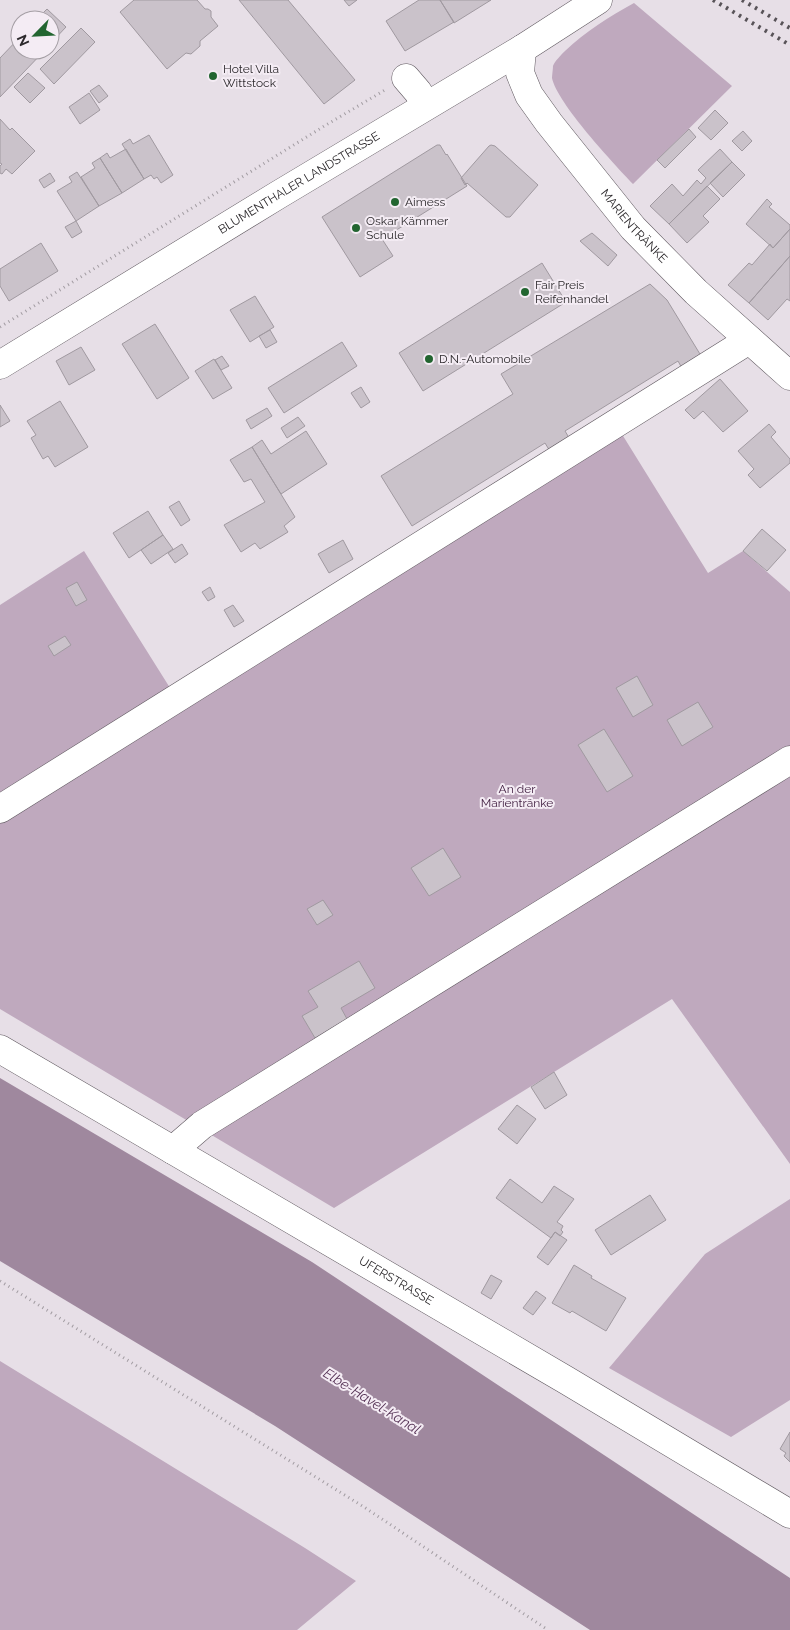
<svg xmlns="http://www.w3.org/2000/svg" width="790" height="1630" viewBox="0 0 790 1630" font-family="Raleway,sans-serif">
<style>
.green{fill:#bfa9be}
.water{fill:#9f889e}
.building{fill:#cac2ca;stroke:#a099a0}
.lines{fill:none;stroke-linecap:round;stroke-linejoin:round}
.minor-casing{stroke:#5f585f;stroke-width:29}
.path{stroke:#a29ca2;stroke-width:3;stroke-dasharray:1 4;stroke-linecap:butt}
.minor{stroke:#fff;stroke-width:28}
.rail{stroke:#585358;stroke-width:4;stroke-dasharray:2.5 5;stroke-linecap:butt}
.poi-dot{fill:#226530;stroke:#f4ecf4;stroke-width:2}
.labels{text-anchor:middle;stroke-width:4;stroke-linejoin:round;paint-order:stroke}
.poi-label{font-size:12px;fill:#2c292c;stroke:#f4ecf4;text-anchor:start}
.street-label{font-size:12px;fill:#2c292c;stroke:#f4ecf4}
.park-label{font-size:12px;fill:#401e40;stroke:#f4ecf4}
.water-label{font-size:14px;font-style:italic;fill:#563356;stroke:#f4ecf4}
</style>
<rect width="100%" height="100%" fill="#e7dfe7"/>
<path class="green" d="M634,3L732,86L633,184C614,164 557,103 552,78C552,75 553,69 553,66C555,61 561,55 565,51C586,31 609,17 634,3Z
M620,431L708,573L743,551L790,592V1164L672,999L334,1208L0,1009V605L84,551L182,707Z
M790,1199V1400L731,1437L609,1368L705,1254Z
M0,1361L305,1548L356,1581L297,1630H0Z"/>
<path class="water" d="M0,1078L312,1262L790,1578V1630H590L275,1426L0,1261Z"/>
<path class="building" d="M134,0H197L205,9H208L211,11V17L218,26L200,41V46L191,54L186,53L167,69L120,12Z
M239,0H288L355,80L324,104Z
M344,0H357L349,6Z
M419,0H440L454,22L405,51L386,21Z
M440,0H491L454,23Z
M47,9L66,27L50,44V20H36Z
M81,28L95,42L54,84L40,69Z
M20,37V50H45L0,97V58Z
M28,73L45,88L30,103L14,87Z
M99,85L108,96L99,103L90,91Z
M89,93L100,110L80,124L69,107Z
M715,110L728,123L711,140L698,128Z
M0,119L10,130L12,128L35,151L12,174L6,169L2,174L0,173V166L2,164L0,163Z
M689,129L696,137L665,168L657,160Z
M743,131L752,141L742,151L732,141Z
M149,135L173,175L161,183L157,177L154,179L151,175L144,179L122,144L130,139L133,144Z
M437,145H440L446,155L447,154L467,186L382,239L393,256L360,277L322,217Z
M491,145L495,146L538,185L510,217H506L467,183L465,185L461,178L489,146Z
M126,149L144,179L122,193L100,158L107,153L110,158Z
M720,149L732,162L669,224L650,206L672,184L683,196L697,180L701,184L706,178L698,170Z
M100,158L122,193L99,206L81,177L95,168L92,163Z
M732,162L745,175L723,197L710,183Z
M77,172L99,206L76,221L57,191L72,182L69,177Z
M50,173L55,181L44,188L39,180Z
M707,186L720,199L703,216L709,222L687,243L669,224Z
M767,199L772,204L769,207L790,225V229L773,248L746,224Z
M76,221L82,232L72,238L65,227Z
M790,229V256L749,303L728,285L749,263L752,265L770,244L773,248Z
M592,233L617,255L608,266L580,241Z
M41,243L58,271L9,301L0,286V269Z
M790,256V301L787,299L768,320L749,303Z
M542,263L566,302L423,391L399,353Z
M650,284L667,300L703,359L684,372L678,361L565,431L571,441L551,453L545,443L412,526L381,476L513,394L501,374Z
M255,296L274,327L250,342L230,310Z
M155,324L189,378L157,399L122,344Z
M270,330L277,342L266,348L259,336Z
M342,342L357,366L284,413L268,388Z
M81,347L95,370L69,385L56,361Z
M222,356L229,366L221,370L215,360Z
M214,359L232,388L213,399L195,371Z
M720,379L748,411L723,432L703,411L694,419L685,410Z
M361,387L370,402L361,408L351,393Z
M60,401L88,447L55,467L48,456L43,459L31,438L36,435L27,421Z
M0,405L10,421L0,427Z
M267,408L272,416L251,429L246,420Z
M298,417L305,426L287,438L281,428Z
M769,424L776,432L771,437L790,459V463L760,488L748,475L754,469L738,451Z
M306,431L327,464L281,494L252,447L262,440L271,454Z
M252,447L295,517L284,526L288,532L260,549L255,543L241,552L224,525L265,502L251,479L244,482L230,460Z
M179,501L190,520L181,526L169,507Z
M148,511L163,535L129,558L113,533Z
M762,529L786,550L767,571L743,551Z
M163,535L173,549L151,564L141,550Z
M343,540L353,559L329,573L318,554Z
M182,544L188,554L175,563L168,553Z
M77,582L87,600L76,606L66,588Z
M210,587L215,597L208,601L202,592Z
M233,605L244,621L234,627L224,610Z
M65,636L71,645L54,656L48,646Z
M637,676L653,705L633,717L616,688Z
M698,702L713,727L682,746L667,720Z
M604,729L633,776L607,792L578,745Z
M443,848L461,877L429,896L411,868Z
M323,900L333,915L317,925L307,909Z
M359,961L375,988L341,1008L347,1019L315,1038L302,1016L318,1007L308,991Z
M554,1072L567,1095L545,1109L531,1087Z
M517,1105L536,1119L517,1144L498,1129Z
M510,1179L542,1203L554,1186L574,1199L557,1222L563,1226L561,1230L563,1232L560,1236L555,1232L551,1238L496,1198Z
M650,1195L666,1220L611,1255L595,1230Z
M555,1232L567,1240L548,1265L537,1257Z
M574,1265L592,1276L591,1278L626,1298L606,1331L572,1311L570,1313L552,1303Z
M491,1275L502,1281L491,1299L481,1293Z
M536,1291L546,1298L533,1315L523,1308Z
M790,1432V1462L784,1456L786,1453L780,1449Z"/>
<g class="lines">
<g class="minor-casing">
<g id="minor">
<path id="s1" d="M522,49L520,73L529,95L549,123L633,228L696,292L790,376"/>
<path d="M406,78L418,92L426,105"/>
<path id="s2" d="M0,365L278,195L522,49L598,0"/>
<path d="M0,809L749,340"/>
<path id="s3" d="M0,1049L566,1380L790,1514"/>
<path d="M173,1150L202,1125L790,760"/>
</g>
</g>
<path class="path" d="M0,327L326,125L385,90
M0,1281L364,1507L548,1630"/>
<use href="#minor" class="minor"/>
<path class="rail" d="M713,0L790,45
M742,0L790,28"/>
</g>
<g class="poi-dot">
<circle cx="213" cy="76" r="5"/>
<circle cx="395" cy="202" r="5"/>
<circle cx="356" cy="228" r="5"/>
<circle cx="525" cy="292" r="5"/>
<circle cx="429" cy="359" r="5"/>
</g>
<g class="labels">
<g class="poi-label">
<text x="223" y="73">Hotel Villa<tspan x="223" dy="14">Wittstock</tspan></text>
<text x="405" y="206">Aimess</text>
<text x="366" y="225">Oskar Kämmer<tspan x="366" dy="14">Schule</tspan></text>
<text x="535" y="289">Fair Preis<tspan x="535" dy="14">Reifenhandel</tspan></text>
<text x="439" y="363">D.N.-Automobile</text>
</g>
<g class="street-label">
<text dy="4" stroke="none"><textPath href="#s2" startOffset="350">BLUMENTHALER LANDSTRASSE</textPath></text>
<text dy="4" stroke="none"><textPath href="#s1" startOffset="216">MARIENTRÄNKE</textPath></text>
<text dy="4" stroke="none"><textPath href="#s3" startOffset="459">UFERSTRASSE</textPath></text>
</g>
<g class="park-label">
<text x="517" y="793">An der<tspan x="517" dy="14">Marientränke</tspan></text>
</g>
<g class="water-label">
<text transform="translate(372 1401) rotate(32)" y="5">Elbe-Havel-Kanal</text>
</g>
</g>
<g transform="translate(35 35) rotate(246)"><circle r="24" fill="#f4ecf4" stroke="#a49ea4"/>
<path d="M0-4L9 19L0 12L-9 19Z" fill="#226530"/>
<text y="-8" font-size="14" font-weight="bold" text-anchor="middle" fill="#2c292c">N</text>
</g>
</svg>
